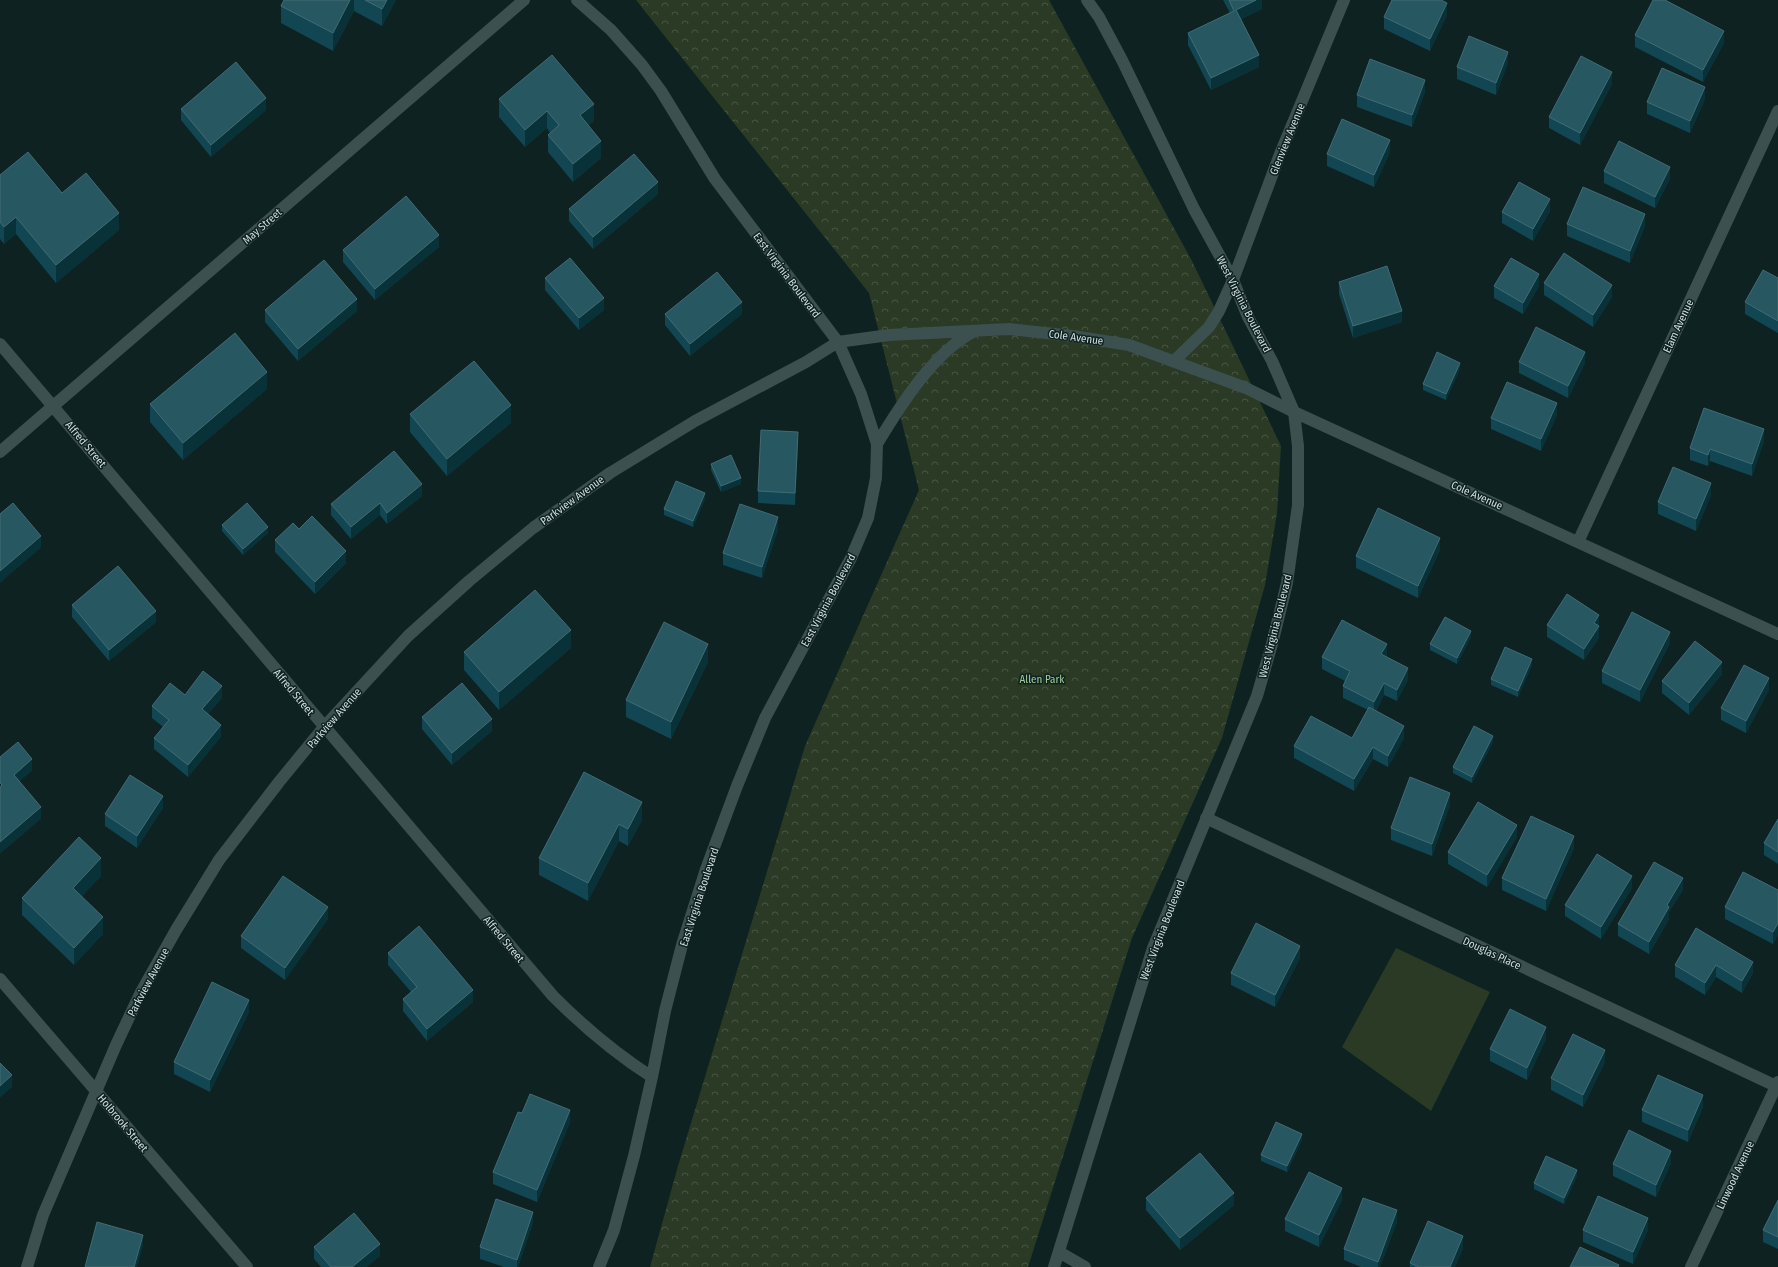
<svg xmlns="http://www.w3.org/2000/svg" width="1778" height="1267" viewBox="0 0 1778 1267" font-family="'Fira Sans Condensed',sans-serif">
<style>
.green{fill:#2a3a24}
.park{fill:url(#park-crowns)}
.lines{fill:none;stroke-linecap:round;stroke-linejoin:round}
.minor{stroke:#3b504f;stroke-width:12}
.wall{fill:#124652}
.shaded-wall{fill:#083138}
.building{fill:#275761;stroke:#426c75}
.labels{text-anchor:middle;stroke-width:3;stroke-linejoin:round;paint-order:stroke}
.street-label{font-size:11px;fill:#d2dedd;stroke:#0e2221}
.park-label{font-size:11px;fill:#a5cd97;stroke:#0e2221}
</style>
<defs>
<pattern id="park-crowns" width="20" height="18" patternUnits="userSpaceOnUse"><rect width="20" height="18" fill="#2a3a24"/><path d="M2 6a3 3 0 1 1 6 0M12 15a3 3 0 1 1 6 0" fill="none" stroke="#485643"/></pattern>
</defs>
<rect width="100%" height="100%" fill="#0e2221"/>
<path class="green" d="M1396,948L1490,992L1431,1111L1342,1047Z"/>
<path class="park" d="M636,0H1049L1192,261L1281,446L1277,513L1265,585L1222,738L1132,938L1028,1267H650L678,1166L805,746L919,490L869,293Z"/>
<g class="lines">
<path class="minor" d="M577,0L611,30L642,65L661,91L715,179L838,342L861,394L877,444L876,478L868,518L851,558L765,718L737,786L706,869L682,945L665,1011L652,1077L634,1156L614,1230L599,1267
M0,344L553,996C584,1027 616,1054 652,1077
M1174,361L1209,327L1219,311L1233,280L1280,154L1344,0
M877,444C900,406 933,353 973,332
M0,452L524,0
M1578,542L1778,111
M1206,818L1778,1087
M0,979L247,1267
M1059,1252L1085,1267
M27,1267L43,1215L116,1045L140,994L176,930L219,860L279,782L324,727L408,636L469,581L533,528L610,473L695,421L806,362L838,342L889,335L1009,329L1073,336L1129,345L1246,388L1294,412L1778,634
M1054,1267L1153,948L1257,696L1272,644L1287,583L1298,505V446L1294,412L1272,361L1248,317L1233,280L1194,209L1122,60L1099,17L1087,0
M1691,1267L1778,1082"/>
</g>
<path class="wall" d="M284,0H396L382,26L354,11L333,51L281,23V6Z
M1223,0H1262V9L1241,19L1259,67L1211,90L1188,45V33L1230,13Z
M1447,15L1430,51L1384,29V17Z
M1635,35L1724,43L1703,82L1635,47Z
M1508,63L1496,95L1457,79V67Z
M1612,84L1580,145L1549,128V117Z
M1425,92L1412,127L1357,107V95Z
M499,99L594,121L588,125L601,158L573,182L548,152V135L550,133L547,128L525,147L499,117Z
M1705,99L1690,133L1647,114V102Z
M181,109L266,110L211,157L181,120Z
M1390,152L1374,187L1327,166V154Z
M1604,171L1670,179L1655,208L1604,183Z
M0,175L62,193L119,230L56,283L16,234L4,244L0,239Z
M658,194L593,249L569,221V209Z
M1550,211L1533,241L1502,223V212Z
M1567,224L1645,226L1630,263L1567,236Z
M439,247L375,300L343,262V250Z
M545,278L604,310L579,330L545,290Z
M1778,278V333L1745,314V302Z
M1339,282L1402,322L1353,338L1339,294Z
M1544,283L1612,297L1593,327L1544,295Z
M1494,286H1539L1523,314L1494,298Z
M265,310L357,311L298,361L265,322Z
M665,314H742L690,356L665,325Z
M1519,362L1585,363L1568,398L1519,373Z
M1460,369L1446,400L1423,390V384Z
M267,389L183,460L150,422V404Z
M410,414L511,423L447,476L410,432Z
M1557,415L1541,451L1491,429V418Z
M1764,441L1752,476L1710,461L1708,466L1690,460V448Z
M798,444L795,505L758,503V491Z
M711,464L741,484L721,492L711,470Z
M1711,495L1696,531L1658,514V502Z
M422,496L387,524L380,515L351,539L331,515V504Z
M705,499L693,527L664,515V509Z
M222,525L268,533L243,555L222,531Z
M299,529L346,563L315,594L275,552V540Z
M778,529L762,578L723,565V553Z
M1440,550L1418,598L1356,568V556Z
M72,605L156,622L109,661L72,617Z
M1547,625L1599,626V638L1584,660L1547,637Z
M1471,637L1457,664L1430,650V644Z
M1670,643L1640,702L1602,683V671Z
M571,648L499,710L464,670V652Z
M1387,656V657L1408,680L1397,701L1384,695L1376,711L1404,738L1388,767L1373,759L1354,791L1294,758V746L1352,738L1368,710L1343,698V686L1345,681L1322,669V657Z
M708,662L671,739L626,717V700Z
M1532,665L1518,697L1491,685V679Z
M1722,674L1689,715L1662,693V681Z
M1769,690L1746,733L1721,720V708Z
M185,695L222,698L208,714L221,737L188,777L154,749V738L163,727L152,718V706Z
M422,717L492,731L452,765L422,729Z
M1493,742L1472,783L1453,773V767Z
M584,772L642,820L628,846L619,841L588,901L539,875V858Z
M1450,805L1432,856L1391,840V828Z
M163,808L137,848L105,826V814Z
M1778,819V864L1764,855V843Z
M1517,837L1487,887L1448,864V852Z
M1574,848L1546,911L1502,890V878Z
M101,876L82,896L103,934L74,965L22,915V898Z
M1632,888L1601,939L1565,916V905Z
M1683,890L1669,912V919L1649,954L1618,936V924Z
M1778,890V935L1773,944L1725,919V907Z
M328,919L285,980L241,948V936Z
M1696,928L1753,973L1742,993L1716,977L1705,995L1675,977V965Z
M388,953L473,1002L427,1041L403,1011V999L411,992L388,965Z
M1300,958L1275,1007L1231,985V973Z
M249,1012L210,1092L174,1074V1062Z
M1546,1039L1527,1080L1490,1061V1049Z
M1605,1062L1583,1107L1551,1090V1078Z
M1703,1107L1688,1142L1642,1122V1110Z
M522,1113L570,1122L537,1202L493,1184V1172Z
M1302,1140L1287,1172L1261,1161V1155Z
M1671,1163L1656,1197L1613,1176V1164Z
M1577,1176L1564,1204L1534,1189V1183Z
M1146,1198L1234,1205L1180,1250L1146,1210Z
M1342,1200L1319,1247L1285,1231V1219Z
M1778,1200V1249L1763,1242V1230Z
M1397,1222L1380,1267H1361L1344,1260V1249Z
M533,1223L518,1267H504L480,1259V1247Z
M1583,1230H1648L1633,1264L1583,1242Z
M314,1247L380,1256L366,1267H321L314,1259Z
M1463,1248L1455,1267H1410V1263Z"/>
<path class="shaded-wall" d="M350,0H354V11L333,51V33Z
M387,0H396L382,26V9Z
M1256,0H1262V9L1236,21V10Z
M1447,3V15L1430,51V39Z
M1724,31V43L1703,82V70Z
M1508,52V63L1496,95V83Z
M1259,55V67L1211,90V78Z
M1612,72V84L1580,145V133Z
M1425,80V92L1412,127V115Z
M1705,87V99L1690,133V121Z
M266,98V110L211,157V145Z
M594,104V121L580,133V115Z
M547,111V128L525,147V130Z
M1390,140V152L1374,187V175Z
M601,141V158L573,182V164Z
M1670,167V179L1655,208V197Z
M658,182V194L593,249V237Z
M1550,199V211L1533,241V229Z
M119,213V230L56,283V265Z
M1645,214V226L1630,263V251Z
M16,217V234L4,244V227Z
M439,235V247L375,300V289Z
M1539,274V286L1523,314V303Z
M1612,285V297L1593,327V315Z
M604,298V310L579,330V318Z
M357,299V311L298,361V349Z
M742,302V314L690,356V344Z
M1402,311V322L1353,338V326Z
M1585,352V363L1568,398V386Z
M1460,363V369L1446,400V394Z
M267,372V389L183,460V443Z
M1557,403V415L1541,451V439Z
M511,405V423L447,476V459Z
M1764,429V441L1752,476V464Z
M798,432V444L795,505V493Z
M1710,449V461L1708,466V455Z
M741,478V484L721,492V486Z
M1711,483V495L1696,531V519Z
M422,484V496L387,524V513Z
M705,493V499L693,527V521Z
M380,503V515L351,539V527Z
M778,517V529L762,578V567Z
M268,527V533L243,555V549Z
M41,536V548L0,583V571Z
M1440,538V550L1418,598V586Z
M346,551V563L315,594V582Z
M156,611V622L109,661V650Z
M1599,615V638L1584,660V649L1594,623Z
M571,630V648L499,710V692Z
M1471,631V637L1457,664V658Z
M1670,632V643L1640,702V690Z
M708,644V662L671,739V722Z
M1387,644V656L1381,666V654Z
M1532,659V665L1518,697V691Z
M1722,662V674L1689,715V703Z
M1408,668V680L1397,701V690Z
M1769,678V690L1746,733V721Z
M1384,683V695L1374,714V702Z
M222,686V698L202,721V709Z
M492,719V731L452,765V753Z
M221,725V737L188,777V765Z
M1404,726V738L1388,767V756Z
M1493,736V742L1472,783V777Z
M1373,747V759L1354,791V779Z
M32,759V771L14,786V775Z
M1450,793V805L1432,856V844Z
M163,796V808L137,848V836Z
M642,802V820L628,846V829Z
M41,807V819L0,854V842Z
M619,824V841L588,901V883Z
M1517,825V837L1487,887V875Z
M1574,836V848L1546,911V899Z
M101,858V876L73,905V888Z
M1632,876V888L1601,939V927Z
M1683,878V890L1669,912V919L1649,954V942L1667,905Z
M328,907V919L285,980V968Z
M103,917V934L74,965V948Z
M1778,923V935L1773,944V932Z
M1300,946V958L1275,1007V995Z
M1753,962V973L1742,993V981Z
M1716,965V977L1705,995V983Z
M473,990V1002L427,1041V1029Z
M249,1000V1012L210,1092V1080Z
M1546,1027V1039L1527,1080V1068Z
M1605,1050V1062L1583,1107V1095Z
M12,1075V1087L0,1098V1086Z
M1703,1095V1107L1688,1142V1130Z
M570,1110V1122L537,1202V1190Z
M1302,1134V1140L1287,1172V1166Z
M1671,1151V1163L1656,1197V1185Z
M1577,1170V1176L1564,1204V1198Z
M1342,1188V1200L1319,1247V1235Z
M1234,1193V1205L1180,1250V1238Z
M1397,1210V1222L1380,1267H1378V1262Z
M533,1212V1223L518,1267H517V1260Z
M1648,1218V1230L1633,1264V1252Z
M143,1235V1246L137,1267H134Z
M1463,1236V1248L1455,1267H1450Z
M380,1244V1256L366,1267H352Z"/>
<path class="building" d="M284,0H350L333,33L281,6Z
M365,0H387L382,9Z
M1229,0H1256L1236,10L1259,55L1211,78L1188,33L1234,11Z
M1392,0H1441L1447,3L1430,39L1384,17Z
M1653,0H1665L1724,31L1703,70L1635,35Z
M1469,36L1508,52L1496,83L1457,67Z
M552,55L594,104L580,115L601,141L573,164L548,135L559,125L547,111L525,130L499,99Z
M1581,56L1612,72L1580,133L1549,117Z
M1370,59L1425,80L1412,115L1357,95Z
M236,62L266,98L211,145L181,109Z
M1662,68L1705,87L1690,121L1647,102Z
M1342,119L1390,140L1374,175L1327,154Z
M1619,141L1670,167L1655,197L1604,171Z
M28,152L62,193L86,173L119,213L56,265L16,217L4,227L0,222V175Z
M634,154L658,182L593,237L569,209Z
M1519,182L1550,199L1533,229L1502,212Z
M1583,187L1645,214L1630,251L1567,224Z
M406,196L439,235L375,289L343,250Z
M1564,253L1612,285L1593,315L1544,283Z
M570,258L604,298L579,318L545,278Z
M1511,258L1539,274L1523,303L1494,286Z
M324,260L357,299L298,349L265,310Z
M1387,266L1402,311L1353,326L1339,282Z
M1763,270L1778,278V321L1745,302Z
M717,272L742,302L690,344L665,314Z
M1536,327L1585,352L1568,386L1519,362Z
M235,333L267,372L183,443L150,404Z
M1437,352L1460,363L1446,394L1423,384Z
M474,361L511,405L447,459L410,414Z
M1507,382L1557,403L1541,439L1491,418Z
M1704,408L1764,429L1752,464L1710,449L1708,455L1690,448Z
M761,430L798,432L795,493L758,491Z
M394,451L422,484L387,513L380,503L351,527L331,504Z
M731,455L741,478L721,486L711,464Z
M1673,467L1711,483L1696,519L1658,502Z
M676,481L705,493L693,521L664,509Z
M13,503L41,536L0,571V514Z
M247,503L268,527L243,549L222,525Z
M740,504L778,517L762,567L723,553Z
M1378,508L1440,538L1418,586L1356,556Z
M312,516L346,551L315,582L275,540L293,523L299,529Z
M118,566L156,611L109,650L72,605Z
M535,590L571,630L499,692L464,652Z
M1567,594L1599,615L1594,623L1599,626L1584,649L1547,625Z
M1632,612L1670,632L1640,690L1602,671Z
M1445,617L1471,631L1457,658L1430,644Z
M1342,620L1387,644L1381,654L1408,668L1397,690L1384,683L1374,702L1343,686L1350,671L1322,657Z
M664,622L708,644L671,722L626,700Z
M1695,641L1722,662L1689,703L1662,681Z
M1505,647L1532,659L1518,691L1491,679Z
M1744,665L1769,678L1746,721L1721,708Z
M203,671L222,686L202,709L221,725L188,765L154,738L169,720L152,706L170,683L185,695Z
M462,683L492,719L452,753L422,717Z
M1369,707L1404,726L1388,756L1373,747L1354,779L1294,746L1311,716L1352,738Z
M1474,726L1493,736L1472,777L1453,767Z
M18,742L32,759L14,775L41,807L0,842V787L2,785L0,783V757Z
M584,772L642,802L628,829L619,824L588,883L539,858Z
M130,775L163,796L137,836L105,814Z
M1410,777L1450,793L1432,844L1391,828Z
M1478,802L1517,825L1487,875L1448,852Z
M1531,816L1574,836L1546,899L1502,878Z
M1778,819V852L1764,843Z
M79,837L101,858L73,888L103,917L74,948L22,898Z
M1597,854L1632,876L1601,927L1565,905Z
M1654,862L1683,878L1667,905L1669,907L1649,942L1618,924Z
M1743,872L1778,890V923L1773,932L1725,907Z
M283,876L328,907L285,968L241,936Z
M1256,923L1300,946L1275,995L1231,973Z
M419,926L473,990L427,1029L403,999L417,987L388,953Z
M1696,928L1753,962L1742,981L1716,965L1705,983L1675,965Z
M212,982L249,1000L210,1080L174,1062Z
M1510,1009L1546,1027L1527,1068L1490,1049Z
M1573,1034L1605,1050L1583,1095L1551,1078Z
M0,1063L12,1075L0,1086Z
M1658,1075L1703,1095L1688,1130L1642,1110Z
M530,1094L570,1110L537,1190L493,1172L518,1112L522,1113Z
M1276,1122L1302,1134L1287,1166L1261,1155Z
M1629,1130L1671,1151L1656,1185L1613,1164Z
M1200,1153L1234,1193L1180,1238L1146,1198Z
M1546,1156L1577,1170L1564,1198L1534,1183Z
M1309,1172L1342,1188L1319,1235L1285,1219Z
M1598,1196L1648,1218L1633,1252L1583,1230Z
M1363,1198L1397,1210L1378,1262L1344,1249Z
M496,1199L533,1212L517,1260L480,1247Z
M1778,1200V1237L1763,1230Z
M354,1213L380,1244L352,1267H331L314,1247Z
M1428,1221L1463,1236L1450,1267H1419L1410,1263Z
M97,1222L143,1235L134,1267H85Z
M1580,1247L1619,1265L1618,1267H1570Z"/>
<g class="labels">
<g class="street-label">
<text transform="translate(1287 139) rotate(-68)" y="4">Glenview Avenue</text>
<text transform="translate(262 226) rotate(-41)" y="4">May Street</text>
<text transform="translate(787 275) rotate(53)" y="4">East Virginia Boulevard</text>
<text transform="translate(1244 304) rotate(63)" y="4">West Virginia Boulevard</text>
<text transform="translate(1678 326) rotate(-65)" y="4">Elam Avenue</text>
<text transform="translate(1076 337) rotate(8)" y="4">Cole Avenue</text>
<text transform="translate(86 444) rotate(50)" y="4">Alfred Street</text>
<text transform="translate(1477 495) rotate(24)" y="4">Cole Avenue</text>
<text transform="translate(572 500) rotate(-36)" y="4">Parkview Avenue</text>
<text transform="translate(828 600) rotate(-62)" y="4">East Virginia Boulevard</text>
<text transform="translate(1275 626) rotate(-76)" y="4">West Virginia Boulevard</text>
<text transform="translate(294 692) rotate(50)" y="4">Alfred Street</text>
<text transform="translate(334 718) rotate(-49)" y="4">Parkview Avenue</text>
<text transform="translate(699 897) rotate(-72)" y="4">East Virginia Boulevard</text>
<text transform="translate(1162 930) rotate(-69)" y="4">West Virginia Boulevard</text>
<text transform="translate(504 939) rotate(50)" y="4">Alfred Street</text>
<text transform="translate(1492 953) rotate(25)" y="4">Douglas Place</text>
<text transform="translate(148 982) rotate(-62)" y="4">Parkview Avenue</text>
<text transform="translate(123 1123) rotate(50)" y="4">Holbrook Street</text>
<text transform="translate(1735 1175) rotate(-65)" y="4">Linwood Avenue</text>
</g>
<g class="park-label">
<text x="1042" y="683">Allen Park</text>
</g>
</g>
</svg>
